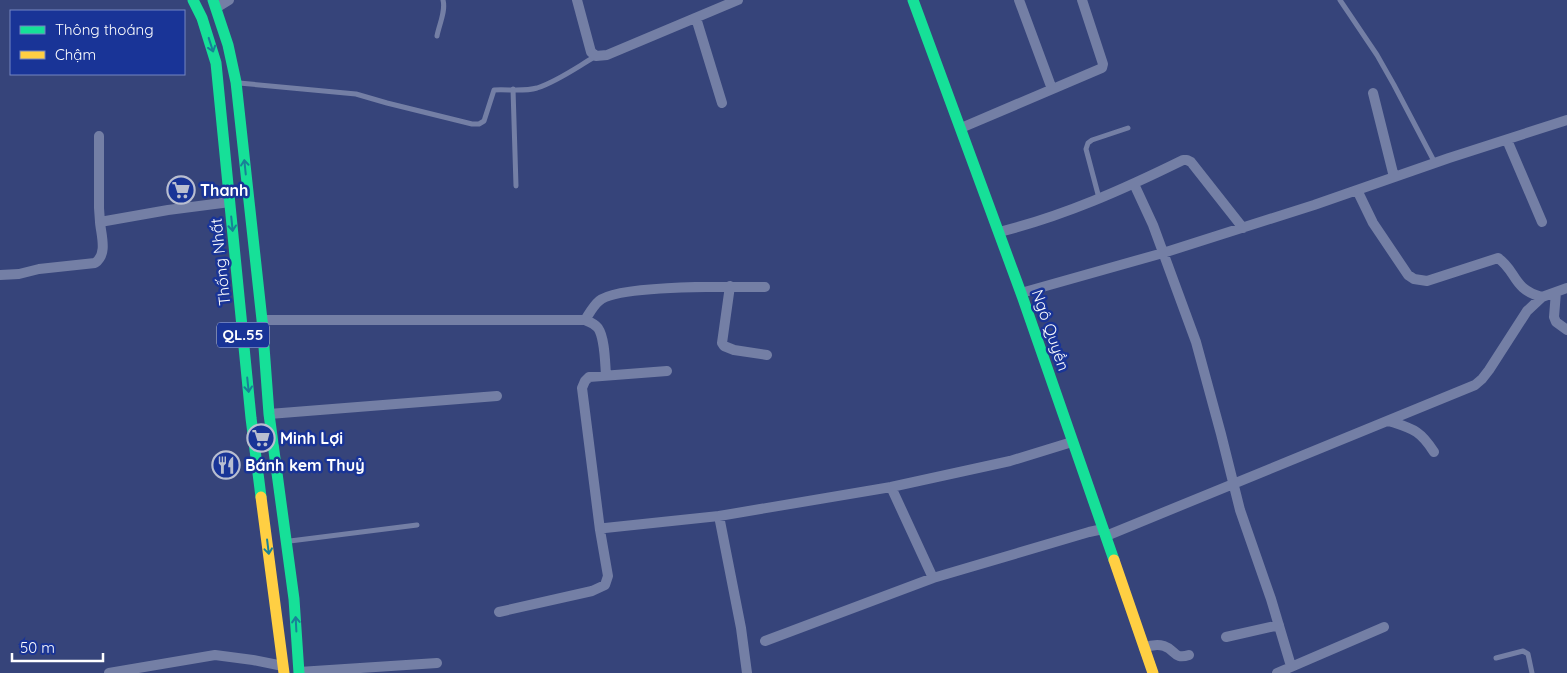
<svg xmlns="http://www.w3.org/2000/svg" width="1567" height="673" viewBox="0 0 1567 673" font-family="Quicksand,sans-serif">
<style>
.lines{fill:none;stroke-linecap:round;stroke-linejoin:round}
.lane{stroke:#747fa5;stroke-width:5}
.street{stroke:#747fa5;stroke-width:10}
.fast{stroke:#16e098;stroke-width:11}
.slow{stroke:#ffcf43;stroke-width:11}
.oneway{stroke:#188197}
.labels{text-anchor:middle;stroke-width:5;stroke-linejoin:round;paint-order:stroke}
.shield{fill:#193497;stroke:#bac2e0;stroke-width:1}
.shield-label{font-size:15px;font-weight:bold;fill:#fff}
.poi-label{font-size:16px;font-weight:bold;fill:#fff;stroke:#193497;text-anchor:start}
.street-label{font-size:16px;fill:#fff;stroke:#193497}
</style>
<rect width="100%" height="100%" fill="#36447a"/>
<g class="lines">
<path class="lane" d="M1340,0L1377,55L1394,85L1435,163
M437,36C439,25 446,11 443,0
M239,83L356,94L387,103L472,124H479L484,121L494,90C508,89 523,92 537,88C558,81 577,67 596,56
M513,89L516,186
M1099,198L1086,149L1088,143L1092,140L1128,128
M290,541L417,525
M1496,658L1523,651L1528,654L1532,673"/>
<path class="street" d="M577,0L591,52L596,56L607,55L738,0
M1019,0L1052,89
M216,8L229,0
M696,18L722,103
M1373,93L1394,177
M961,128L1102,68L1103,64L1082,0
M99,136V208L100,222L168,210L230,202
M1507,140L1542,222
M1134,184L1153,225L1196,342L1221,434L1240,510L1271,599L1291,666
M1357,190L1373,223L1408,275L1414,279L1427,281L1498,258C1517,271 1512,289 1542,297
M999,232C1064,216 1124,189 1183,160H1187L1191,162L1243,228
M0,275L19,274L39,269L95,263C108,254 101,235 100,222
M730,286L722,343L724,346L734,350L767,355
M1556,292L1554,317L1556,322L1567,330
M1021,293L1163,253L1314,205L1449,158L1567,120
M262,320H585C590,322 595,324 598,328C605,338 605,363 606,375
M585,320C589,314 593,306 599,301C618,284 736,287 765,287
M667,371L589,377L585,381L582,388L600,530L605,528L719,516L891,487L1010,461L1072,442
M269,414L497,396
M1389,421C1413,429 1420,430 1434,452
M891,487L933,578
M719,516L741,628L747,673
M1106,536L1475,385L1482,379L1489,370L1527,311L1542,297L1567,288
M499,612L592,591L605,585L608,576L600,530
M1226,637L1279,625
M765,641L933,578L1089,532L1103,529
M1144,648C1151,645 1157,644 1164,646C1176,650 1174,660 1189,655
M299,672L437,663
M109,673L215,655L253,660L283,666
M1277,673L1384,627"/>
<path class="fast" d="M193,0L202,18L216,63L251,418L261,497
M213,0L228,45L236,82L262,320L269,414L294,599L299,673
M913,0L1021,293L1114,560"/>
<path class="slow" d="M261,497L284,673
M1114,560L1153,673"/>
</g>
<defs><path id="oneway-shaft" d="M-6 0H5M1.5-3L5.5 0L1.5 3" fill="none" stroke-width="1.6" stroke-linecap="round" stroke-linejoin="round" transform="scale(1.25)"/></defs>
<g class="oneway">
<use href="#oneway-shaft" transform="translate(211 45) rotate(72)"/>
<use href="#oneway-shaft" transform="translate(245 167) rotate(-96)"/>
<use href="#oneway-shaft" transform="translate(232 224) rotate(84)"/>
<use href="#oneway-shaft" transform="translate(248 385) rotate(84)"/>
<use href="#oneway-shaft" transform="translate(268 547) rotate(83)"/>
<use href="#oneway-shaft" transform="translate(296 624) rotate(-93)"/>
</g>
<defs>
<g id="supermarket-ring" transform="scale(1.4375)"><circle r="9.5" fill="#193497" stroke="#b9bed0" stroke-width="1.5"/><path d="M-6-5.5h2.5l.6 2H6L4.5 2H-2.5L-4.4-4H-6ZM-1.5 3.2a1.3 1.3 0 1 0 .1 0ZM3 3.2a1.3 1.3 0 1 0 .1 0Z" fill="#b9bed0"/></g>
<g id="restaurant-ring" transform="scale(1.4375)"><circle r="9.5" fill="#193497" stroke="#b9bed0" stroke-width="1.5"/><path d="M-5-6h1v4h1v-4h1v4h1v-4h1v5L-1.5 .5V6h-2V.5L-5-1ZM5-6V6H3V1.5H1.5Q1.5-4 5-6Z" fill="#b9bed0"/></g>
</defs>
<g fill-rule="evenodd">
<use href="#supermarket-ring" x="181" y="190"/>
<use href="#supermarket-ring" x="261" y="438"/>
<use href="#restaurant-ring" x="226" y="465"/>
</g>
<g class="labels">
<rect class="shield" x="217" y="322.5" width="52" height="25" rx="4"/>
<g class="shield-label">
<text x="243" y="340">QL.55</text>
</g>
<g class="poi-label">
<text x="200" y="196">Thanh</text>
<text x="280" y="444">Minh Lợi</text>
<text x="245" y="471">Bánh kem Thuỷ</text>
</g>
<g class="street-label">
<text transform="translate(220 262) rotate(-96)" y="6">Thống Nhất</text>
<text transform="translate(1051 330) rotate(71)" y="6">Ngô Quyền</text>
</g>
</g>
<rect x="10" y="10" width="175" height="65" fill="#193497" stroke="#7585c1"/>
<rect x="20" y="26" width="25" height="8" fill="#16e098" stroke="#7585c1"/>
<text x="55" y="35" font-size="15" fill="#ffffff">Thông thoáng</text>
<rect x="20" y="51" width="25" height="8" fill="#ffcf43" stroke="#7585c1"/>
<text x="55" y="60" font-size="15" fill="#ffffff">Chậm</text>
<path d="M12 653v8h91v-8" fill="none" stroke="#ffffff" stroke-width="2.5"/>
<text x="20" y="653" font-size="15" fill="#ffffff" stroke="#193497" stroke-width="4" paint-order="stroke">50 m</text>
</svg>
